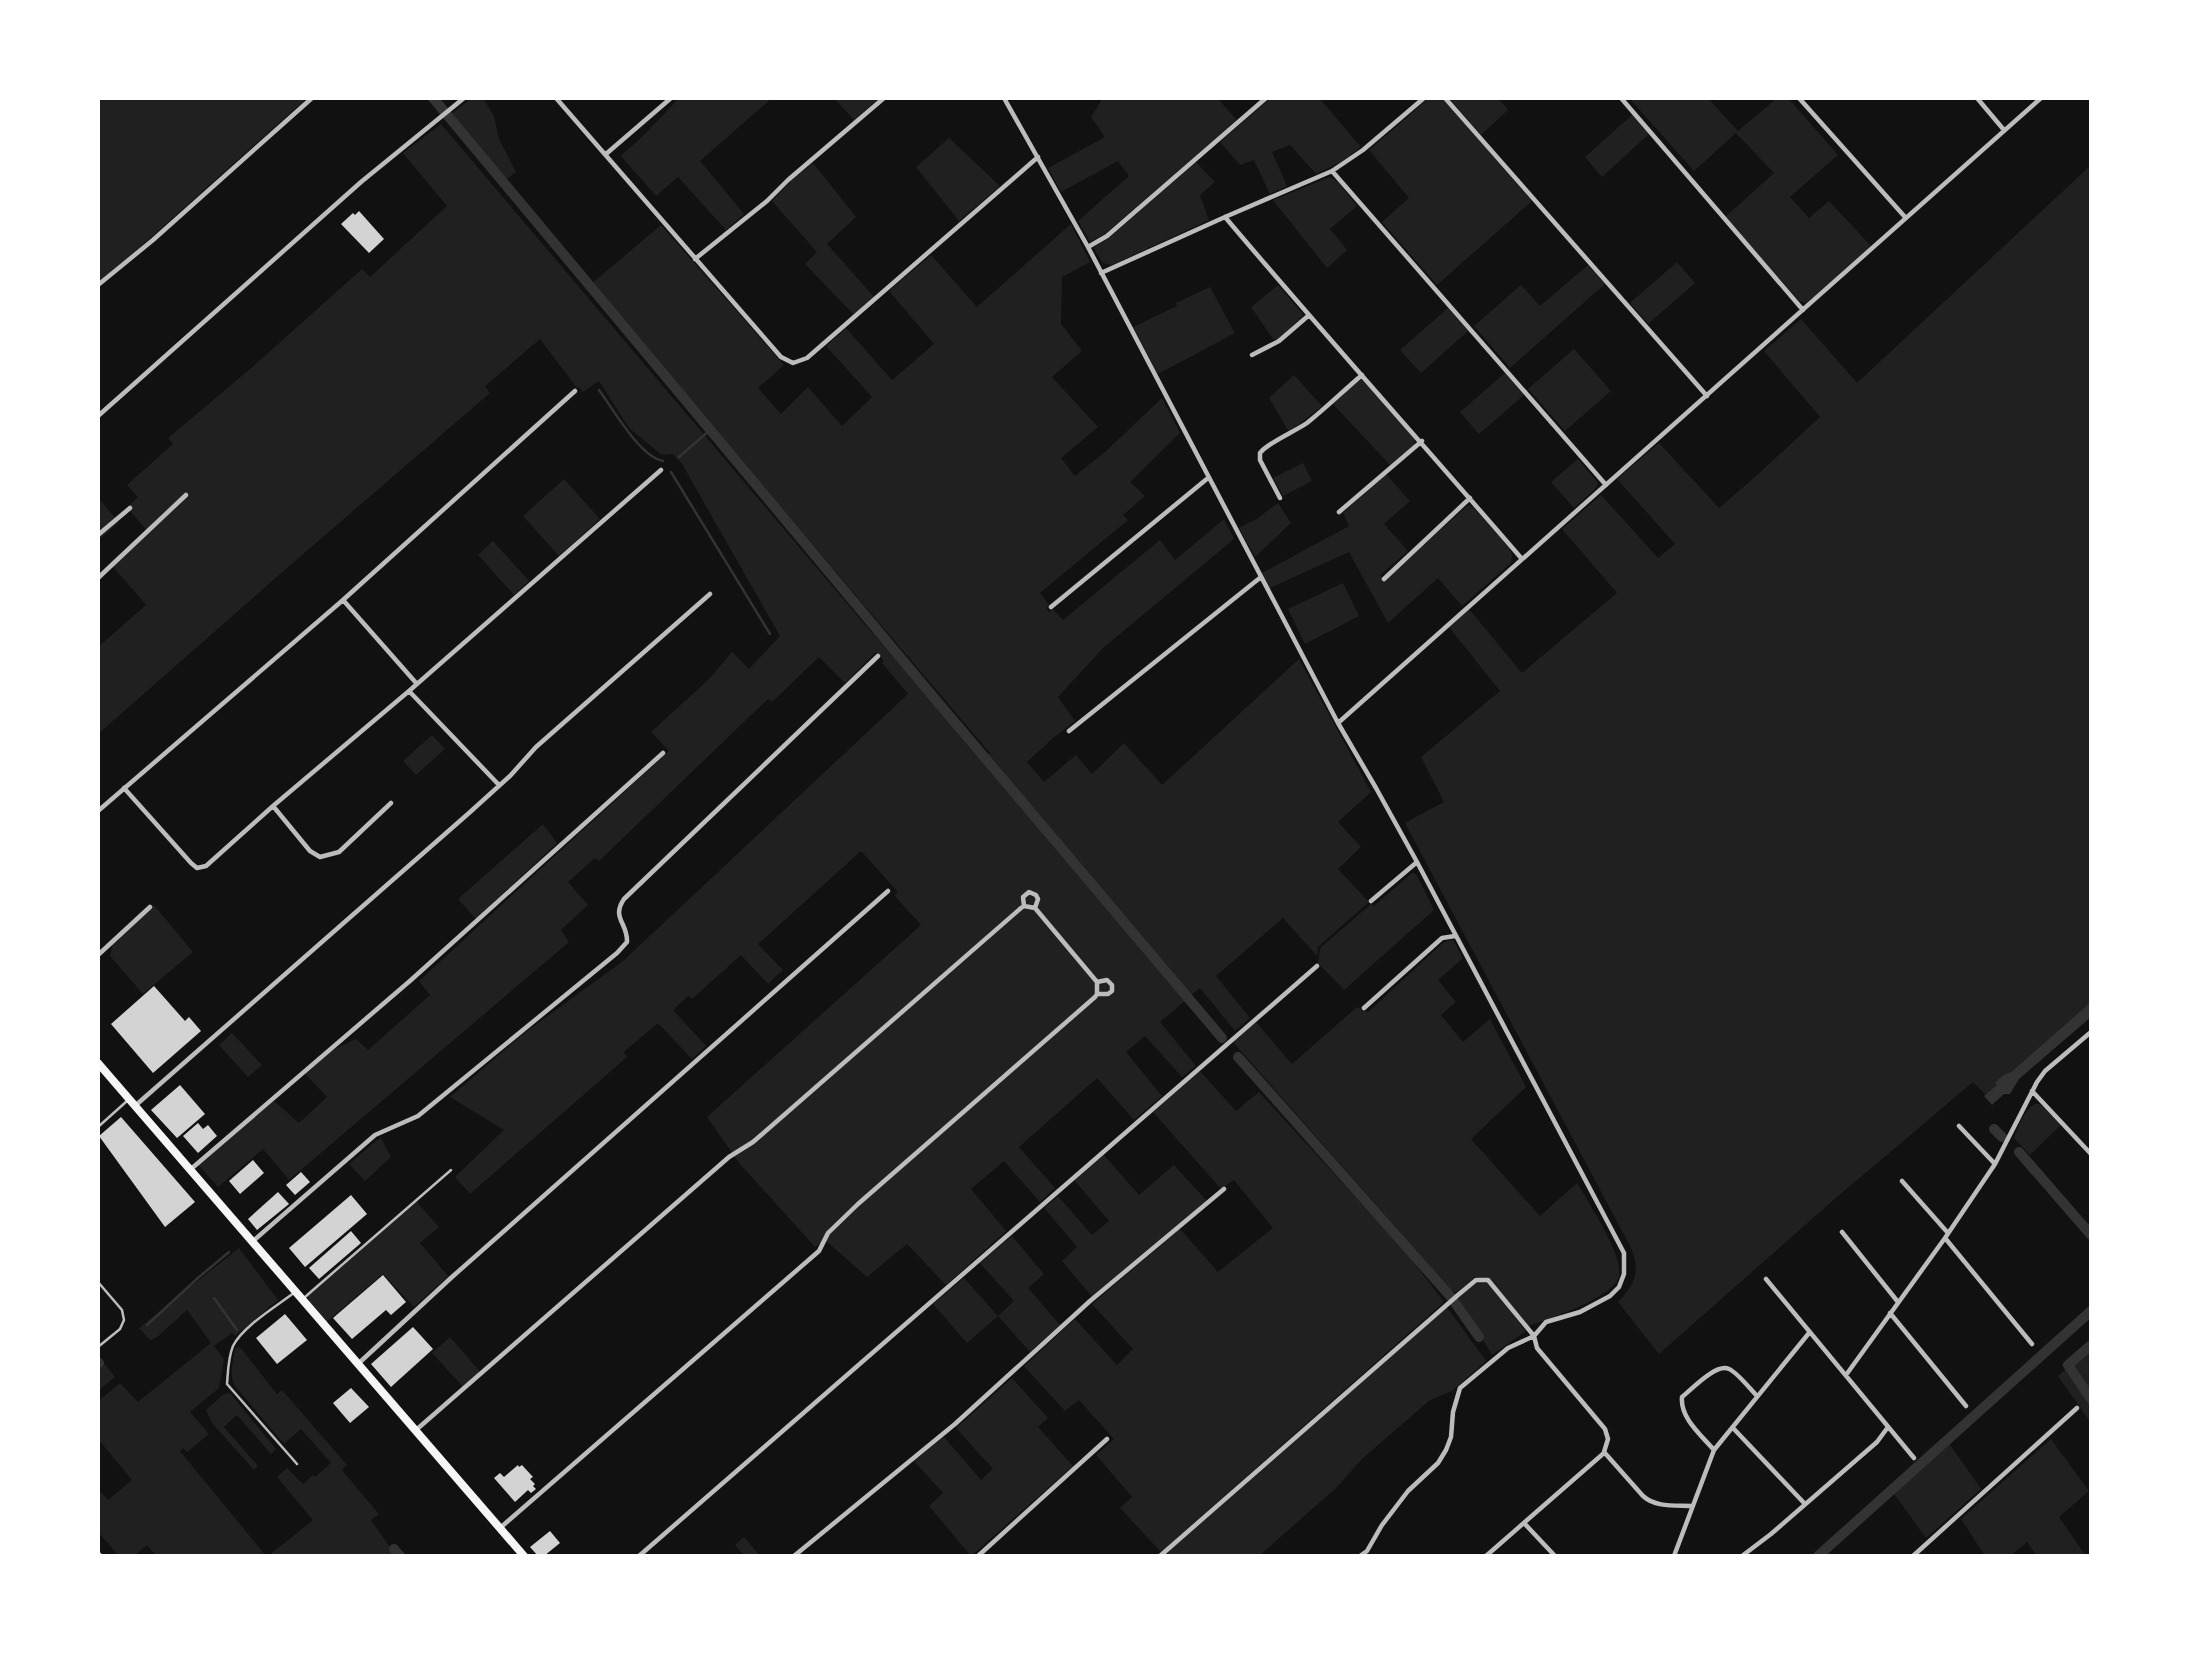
<svg xmlns="http://www.w3.org/2000/svg" width="2189" height="1654" viewBox="0 0 2189 1654" font-family="'Noto Sans',sans-serif">
<style>
.green{fill:#202020}
.water{fill:#333}
.lines{fill:none;stroke-linecap:round;stroke-linejoin:round}
.stream{stroke:#333;stroke-width:2.5}
.canal{stroke:#333;stroke-width:10}
.building{fill:#d3d3d3}
.service{stroke:#bcbcbc;stroke-width:2.5}
.minor{stroke:#bcbcbc;stroke-width:4.5}
.primary{stroke:#f5f5f5;stroke-width:8}
</style>
<rect width="100%" height="100%" fill="#111"/>
<path class="green" d="M98,98H307L139,248L98,282Z
M472,98H483L494,116L499,139L516,172L504,181L450,115Z
M679,98H772L700,161L744,214L726,230L678,177L656,196L621,156L645,134Z
M834,98H879L854,120Z
M1103,98H1217L1237,120L1106,233L1090,242L1078,221L1129,176L1118,161L1061,192L1048,168L1105,137L1091,117Z
M1271,98H1319L1361,147L1341,162L1316,174L1290,145L1272,152L1287,186L1270,194L1254,160L1240,165L1220,142Z
M1442,98L1532,201L1437,285L1382,222L1409,198L1369,150L1428,99Z
M1449,98H1498L1508,110L1481,135Z
M1629,98H1708L1738,131L1777,98H1788L1838,155L1790,197L1809,218L1829,201L1872,247L1806,303L1800,301L1724,218L1774,173L1736,133L1694,171Z
M1633,114L1650,133L1602,177L1585,157Z
M441,124L860,619L984,759L990,753L591,284L661,225L784,365L758,388L781,414L808,387L842,426L872,397L826,346L846,328L892,380L934,344L889,291L931,255L977,307L1071,224L1090,262L1062,277L1061,324L1082,351L1052,377L1098,427L1061,458L1075,476L1106,451L1162,398L1180,433L1130,482L1145,496L1123,515L1128,520L1040,593L1049,605L1046,608L1049,612L1053,609L1063,620L1160,540L1175,560L1224,519L1234,539L1103,648L1058,697L1075,721L1052,739L1027,762L1044,782L1076,755L1092,774L1124,743L1162,785L1299,659L1371,792L1338,822L1361,847L1338,869L1369,902L1318,947L1317,956L1283,918L1216,976L1250,1018L1235,1031L1200,988L1160,1022L1196,1066L1182,1077L1145,1036L1126,1052L1162,1096L1134,1120L1097,1078L1019,1147L1055,1188L1040,1202L1004,1161L971,1189L1006,1231L946,1285L907,1244L867,1277L825,1240L815,1247L740,1164L707,1117L921,925L894,895L898,892L861,851L758,944L783,970L768,984L741,955L692,999L688,996L673,1010L706,1046L692,1059L658,1023L624,1052L627,1057L470,1194L455,1177L504,1130L450,1097L523,1034L623,961L908,694L882,663L884,661L876,652L845,683L819,657L772,702L768,699L599,861L595,858L568,882L588,905L561,930L569,942L289,1180L263,1149L218,1187L198,1165L274,1101L299,1123L327,1097L305,1074L333,1050L356,1039L368,1050L430,995L419,981L669,751L651,732L708,680L732,652L749,669L780,636L682,464L673,454L662,455L629,428L599,381L583,392L579,387L577,388L540,339L485,386L490,393L295,561L98,734V647L146,605L110,563L147,530L127,508L138,497L127,485L173,444L168,438L250,369L362,269L370,277L447,206L403,153Z
M949,138L1000,186L959,221L916,167Z
M1196,162L1215,182L1200,195L1209,220L1112,265L1103,263L1093,248L1109,238Z
M813,163L856,217L827,244L874,297L854,315L805,264L817,252L772,201L793,179Z
M2091,165V1003L2011,1072C2004,1074 2000,1077 1995,1083L1997,1085L1986,1095L1973,1082L1830,1203L1659,1354L1618,1302C1636,1283 1641,1271 1630,1246L1405,823L1444,802L1421,757L1500,691L1449,627L1469,609L1522,673L1617,593L1562,529L1601,495L1658,558L1675,544L1617,479L1659,443L1719,508L1755,477L1820,417L1764,351L1801,319L1857,383Z
M1330,177L1338,182L1357,206L1330,229L1347,250L1327,268L1273,200Z
M1677,262L1695,283L1648,324L1630,303Z
M1588,265L1605,284L1510,368L1474,326L1521,285L1540,306Z
M1278,285L1302,313L1303,316L1279,339H1273L1251,307Z
M1210,287L1235,333L1158,374L1133,327L1177,306L1176,303Z
M1448,308L1468,331L1421,373L1400,350Z
M1574,349L1611,391L1565,431L1528,389Z
M1505,373L1524,395L1479,434L1460,412Z
M1294,375L1322,406L1289,432L1269,398Z
M1357,380H1362L1366,382L1415,438L1414,445L1390,465L1332,403Z
M1578,459L1598,483L1596,488L1574,508L1551,482Z
M1303,463L1312,481L1283,496L1273,478Z
M1386,474L1410,501L1384,524L1408,551L1380,575L1384,581L1468,505L1473,507L1509,548L1512,555L1511,563L1462,606L1438,578L1388,623L1349,552L1270,588L1262,573L1349,526L1343,513Z
M564,479L600,519L559,556L523,516Z
M98,498L119,522L101,538L98,535Z
M1278,503L1291,523L1255,557L1239,528L1258,518Z
M493,541L529,581L514,595L478,555Z
M1343,583L1359,616L1305,644L1288,609Z
M432,735L445,749L416,775L403,761Z
M543,824L557,843L476,919L458,899Z
M1412,873L1416,874L1434,910L1344,990L1318,963L1320,948L1371,904L1374,906Z
M154,905L193,952L143,994L110,956L113,943Z
M1453,940L1463,958L1438,980L1456,1002L1441,1015L1463,1042L1490,1019L1526,1087L1471,1139L1540,1216L1577,1183C1588,1202 1624,1256 1619,1276C1613,1299 1548,1318 1527,1327L1489,1278L1475,1277L1456,1293L1451,1290L1233,1042L1256,1022L1292,1064L1357,1007L1368,1012L1444,942Z
M232,1033L262,1065L248,1077L219,1045Z
M1200,1071L1236,1111L1259,1092L1405,1251L1444,1302L1161,1552L1120,1508L1132,1497L1096,1455L1114,1439L1079,1400L1065,1411L1024,1366L1075,1319L1117,1365L1133,1349L1092,1304L1180,1229L1218,1272L1273,1228L1234,1180L1221,1189L1153,1112Z
M2035,1104H2040L2061,1125L2030,1155L2014,1138C2019,1126 2023,1111 2035,1104Z
M381,1138L391,1157L365,1181L349,1164L376,1141Z
M1103,1154L1139,1195L1174,1165L1207,1201L1092,1297L1062,1261L1077,1247L1044,1208L1058,1196L1092,1235L1109,1221L1074,1180Z
M416,1201L439,1227L420,1243L448,1276L414,1307L383,1274L325,1323C316,1313 303,1304 310,1290Z
M1012,1236L1044,1274L1028,1288L1060,1325L1030,1352L998,1316L967,1343L933,1304L964,1278L998,1316L1014,1301L980,1263Z
M239,1248L278,1300L235,1336L232,1333L214,1346L224,1359L219,1388L190,1412L209,1434L187,1452L183,1448L180,1451L266,1556H157L147,1545L134,1556H119L98,1532V1489L108,1500L132,1480L98,1439V1401L120,1383L138,1402L211,1343L187,1310L156,1338L150,1340L139,1328Z
M1484,1280L1490,1283L1526,1331L1492,1355L1458,1298L1476,1282Z
M1446,1306L1486,1361L1452,1391L1430,1400L1363,1458L1336,1488L1259,1556H1163Z
M450,1337L481,1373L464,1388L432,1353Z
M239,1346L277,1394L282,1390L347,1465L342,1470L379,1514L371,1520L396,1556H268L313,1520L277,1477L287,1468L303,1484L313,1475L315,1477L331,1463L301,1429L284,1444L235,1386C229,1376 233,1361 235,1349Z
M2091,1347V1423L2058,1376Z
M100,1358L115,1377L98,1391V1359Z
M1012,1378L1048,1418L1038,1427L1073,1466L971,1556L929,1506L943,1493L914,1461L944,1437L981,1480L993,1469L956,1428Z
M230,1393L276,1449L271,1454L237,1415L224,1427L258,1466L254,1470L212,1423L206,1410L224,1394Z
M2051,1439L2089,1491L2059,1517L2086,1556H2037L2027,1542L2010,1556H1985L1961,1519Z
M1948,1442L1981,1489L1926,1538L1892,1491Z
M744,1537L760,1556H745L735,1545Z"/>
<path class="water" d="M2091,1002V1017L2019,1079L2010,1094H2004L1992,1105L1984,1096L1997,1085L1995,1083C2000,1077 2004,1074 2011,1072Z"/>
<g class="lines">
<path class="stream" d="M599,390C613,409 640,457 663,461
M679,457L710,430
M671,472L770,634
M214,1298L237,1330
M147,1325L199,1277L229,1252"/>
<path class="canal" d="M433,98L925,687L1222,1038
M1238,1057L1451,1297L1479,1337
M1994,1129L2002,1137
M2019,1152L2091,1235
M2091,1345L2068,1365L2091,1399
M98,1363H99
M394,1549L400,1556
M1818,1556L2091,1311"/>
</g>
<path class="building" d="M359,211L384,239L369,253L341,224L353,213L355,215Z
M154,986L185,1021L189,1017L201,1031L153,1073L111,1024Z
M180,1085L205,1114L177,1138L151,1110Z
M121,1117L195,1202L165,1227L99,1136Z
M198,1123L203,1129L208,1125L217,1136L198,1153L183,1136Z
M253,1160L264,1173L240,1194L229,1181Z
M301,1172L310,1182L295,1195L286,1185Z
M278,1192L289,1204L257,1230L248,1219Z
M351,1195L367,1214L305,1267L289,1248Z
M351,1231L361,1243L319,1279L309,1268Z
M383,1275L406,1302L391,1315L386,1310L352,1339L333,1318Z
M285,1314L307,1340L277,1364L256,1338Z
M413,1327L433,1349L391,1387L371,1364Z
M351,1388L369,1407L350,1423L333,1403Z
M518,1465L519,1467L522,1465L533,1477L530,1479L535,1484L533,1486L536,1489L531,1493L528,1490L515,1502L494,1478L500,1473L504,1477Z
M550,1531L560,1543L544,1556H538L530,1547Z"/>
<g class="lines">
<path class="service" d="M98,1127L127,1101
M98,1282L122,1310L124,1320L120,1329L98,1347
M295,1292C277,1306 243,1326 233,1346C228,1358 228,1372 227,1384L297,1464
M305,1297L451,1170
M98,1552L102,1556"/>
<path class="minor" d="M556,98L781,357L793,363L807,358L1038,157
M1004,98L1088,247L1338,723L1376,788L1417,862L1624,1253V1274L1619,1287L1610,1296L1580,1312L1546,1322L1534,1336L1537,1348L1605,1429L1608,1439L1604,1452L1643,1496C1656,1508 1676,1505 1693,1506
M1445,98L1707,396
M1621,98L1803,310
M1799,98L1905,217
M1977,98L2004,130
M606,154L671,98
M1332,171L1606,485
M1225,217C1322,332 1423,444 1522,559
M1088,247L1107,236L1266,98
M695,259L767,201L788,180L884,98
M1101,273L1225,217L1332,171L1363,150L1424,98
M98,285L153,240L312,98
M1252,355L1279,341L1308,316
M98,416L361,182L464,98
M1280,498L1260,460V453C1267,443 1294,432 1307,423C1326,408 1343,391 1362,375
M1339,512L1422,441
M98,535L130,508
M98,578L186,495
M1384,579L1470,498
M343,600L417,684
M1051,607L1208,478
M409,691L499,785
M1338,723L2041,98
M1069,731L1261,577
M124,788L191,863L197,868L206,866L273,806L409,691L661,470
M273,806L310,851L320,857L339,852L391,803
M98,811L343,600L575,391
M1371,901L1417,862
M1024,906L1023,897L1029,892L1036,895L1038,899L1035,908
M98,955L150,907
M1097,982L1107,980L1112,985V991L1108,994H1097
M1364,1008L1442,938L1455,936
M2032,1091L2091,1154
M136,1105L469,813L510,776L536,747L710,594
M1959,1126L1995,1164
M191,1169L411,980L663,753
M1902,1181L1948,1233
M1842,1232L1898,1302
M1945,1238L2032,1344
M253,1241L375,1135L418,1116L617,953L627,942C628,923 611,918 624,899L878,656
M1766,1279L1914,1458
M1890,1313L1966,1406
M359,1363L452,1277L888,891
M1846,1375L1945,1238L1995,1164L2037,1082L2045,1071L2091,1032
M1733,1428L1805,1504
M416,1430L729,1157L753,1142L1021,908L1024,906L1035,908L1097,982V994L1095,997L858,1204L828,1233L819,1251L500,1528
M1714,1450C1701,1435 1680,1418 1682,1397C1692,1389 1716,1363 1729,1369C1737,1372 1750,1389 1757,1396
M1524,1523L1555,1556
M639,1556L1317,966
M794,1556L955,1424L1090,1301L1224,1189
M978,1556L1107,1439
M1160,1556L1458,1295L1476,1280H1488L1534,1336L1508,1348L1460,1388L1453,1412L1451,1437L1446,1450L1438,1463L1408,1491L1382,1525L1367,1551L1360,1556
M1486,1556L1604,1453
M1674,1556L1714,1450L1809,1333
M1742,1556L1771,1534L1877,1442L1888,1427
M1913,1556L2077,1408"/>
<path class="primary" d="M98,1063L524,1556"/>
</g>
<rect width="2189" height="1654" fill="none" stroke="#ffffff" stroke-width="200"/>
</svg>
